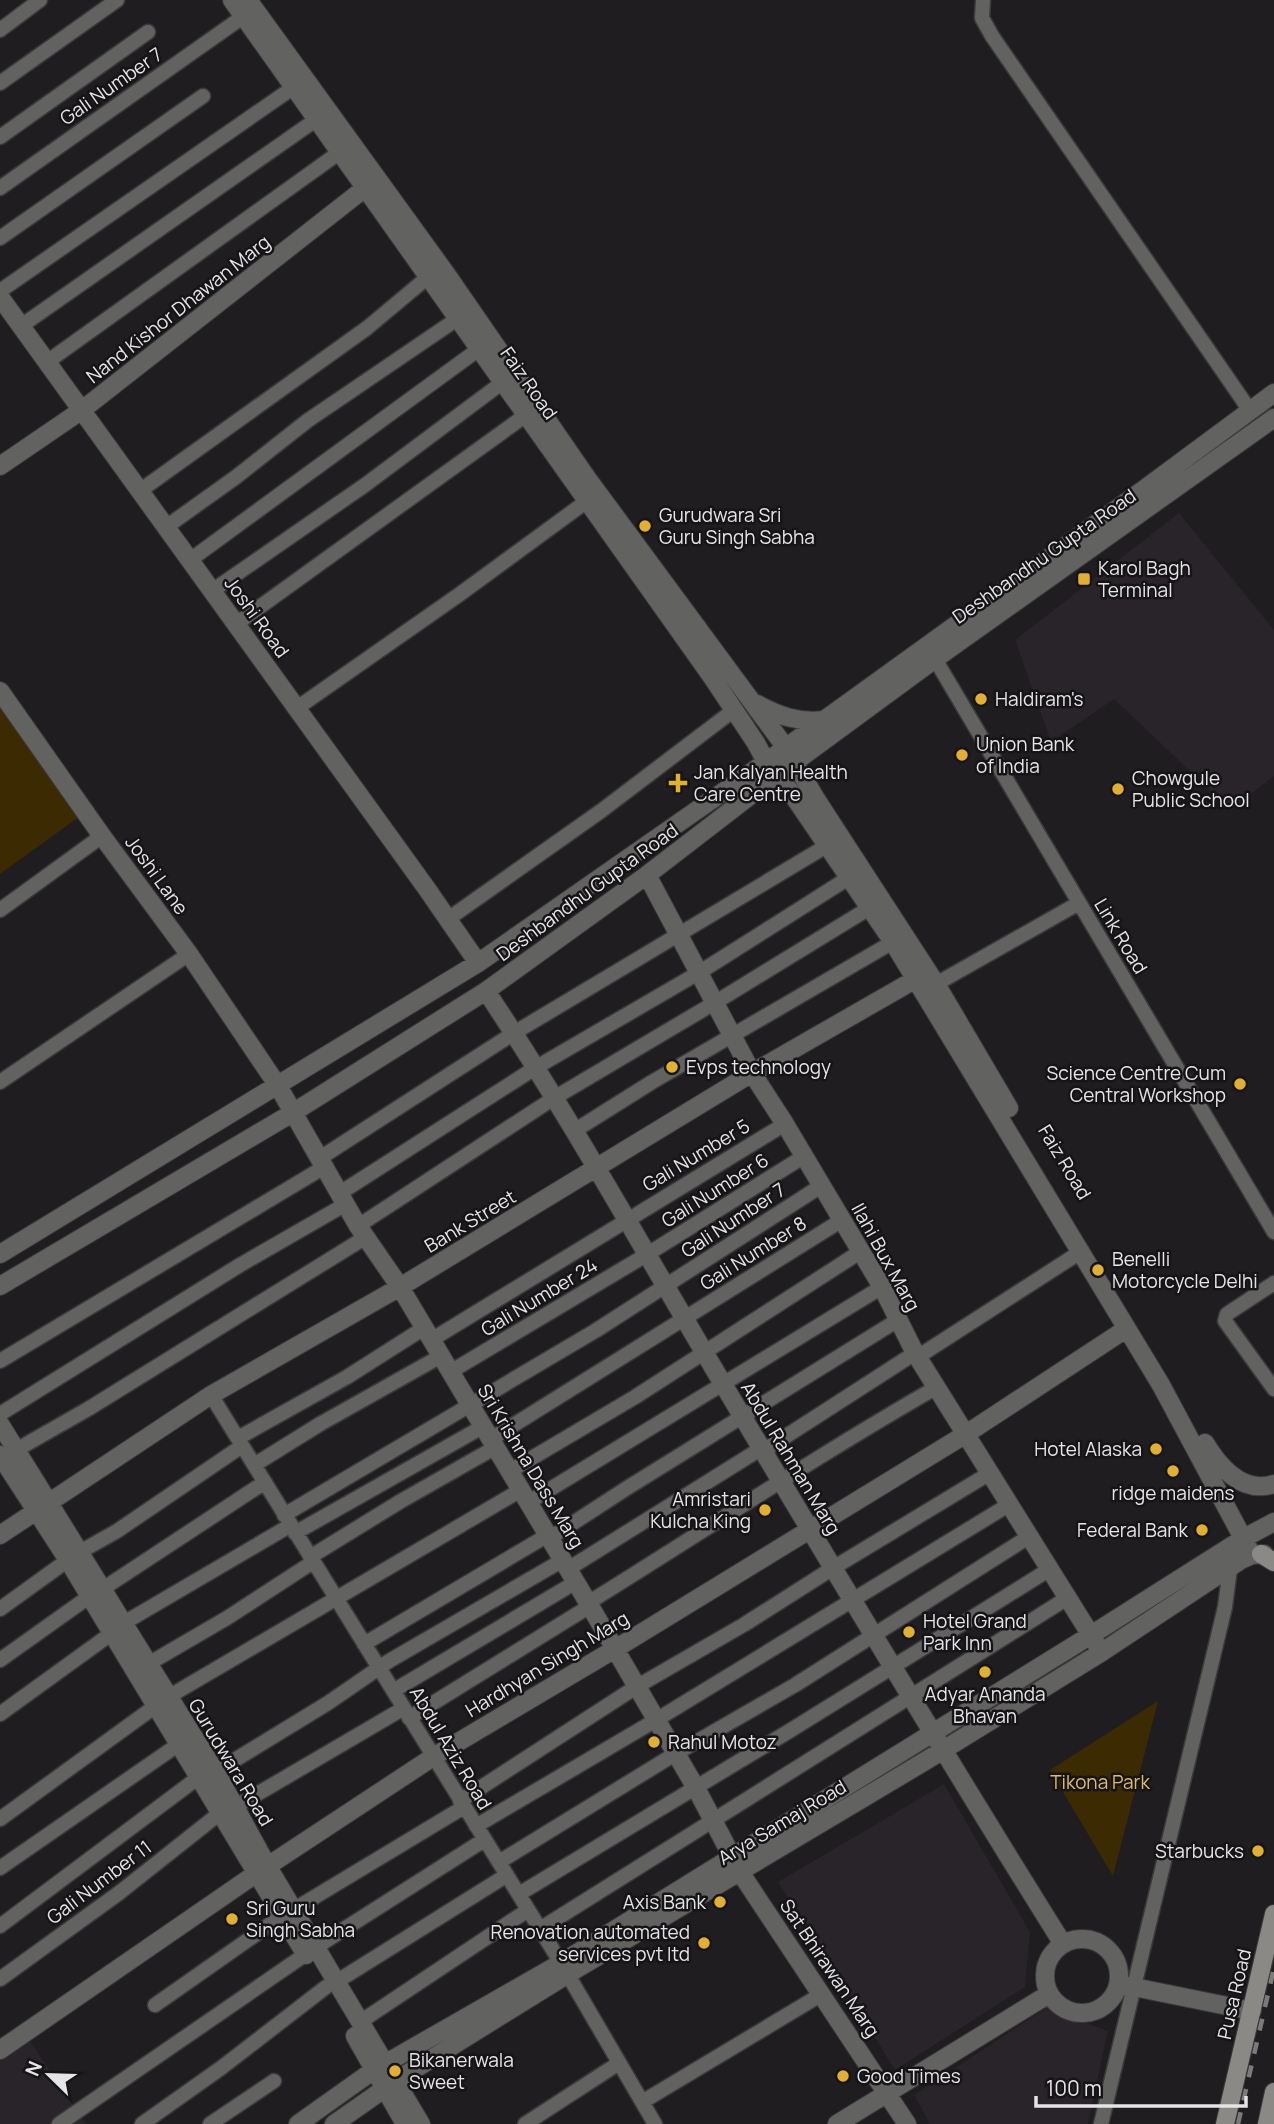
<svg xmlns="http://www.w3.org/2000/svg" width="1274" height="2124" viewBox="0 0 1274 2124" font-family="Manrope,sans-serif">
<style>
.built{fill:#29232a}
.green{fill:#3c2b02}
.lines{fill:none;stroke-linecap:round;stroke-linejoin:round}
.minor-casing{stroke:#3b393b;stroke-width:17}
.tertiary-casing{stroke:#3b393b;stroke-width:20}
.secondary-casing{stroke:#3b393b;stroke-width:20}
.minor{stroke:#626260;stroke-width:14}
.tertiary{stroke:#626260;stroke-width:18}
.secondary{stroke:#8a8986;stroke-width:18}
.rail{stroke:#7c7a7c;stroke-width:4.5;stroke-dasharray:12 12;stroke-linecap:butt}
.poi-dot{fill:#e1af34;stroke:#161416;stroke-width:2.5}
.labels{text-anchor:middle;stroke-width:5;stroke-linejoin:round;paint-order:stroke}
.street-label{font-size:19px;fill:#e5e4e6;stroke:#161416}
.poi-label{font-size:19px;fill:#e5e4e6;stroke:#161416;text-anchor:start}
.park-label{font-size:19px;fill:#ddba6b;stroke:#161416}
</style>
<rect width="100%" height="100%" fill="#1f1d1f"/>
<path class="built" d="M1179,513L1274,630V776L1231,810L1114,699L1051,742L1015,640Z
M944,1784L1030,1932L1025,1987L895,2070L778,1882Z
M1046,2008L1108,2031L1088,2124H930L914,2095Z
M23,2031L86,2124H0V2048Z"/>
<path class="green" d="M0,702L83,814L0,874Z
M1158,1701L1113,1876L1050,1770Z"/>
<g class="lines">
<g class="minor-casing">
<path id="minor" d="M983,0L982,18L992,36L1251,412
M0,30L40,0
M0,83L117,0
M0,137L148,32
M0,188L244,16
M0,238L203,96
M0,291L294,87
M21,326L317,119
M47,362L340,152
M141,490L367,328L428,277
M166,527L236,477L307,421L457,319
M190,560L479,349
M212,591L365,485L503,382
M236,624L526,415
M935,659L1274,1232
M297,708L460,594L587,501
M0,910L102,836
M448,919L601,811L734,710
M936,984L1079,903
M0,1082L189,954
M574,1131L652,1082L893,942
M320,1158L514,1033L828,845
M340,1193L535,1068L700,972L850,877
M358,1226L554,1098L716,1002L871,907
M1274,1283L1227,1314L1225,1321L1274,1389
M431,1340L785,1124
M919,1356L1082,1251
M0,1361L326,1166
M450,1372L646,1255L803,1157
M211,1395L561,1963L655,2124
M0,1414L240,1265L346,1204
M238,1438L347,1377L424,1328
M491,1439L842,1220
M16,1450L88,1409L366,1237
M763,1451L915,1353
M254,1465L320,1424L441,1356
M510,1471L635,1397L860,1252
M529,1502L882,1287
M284,1515L595,1331L821,1186
M295,1533L484,1426
M550,1538L627,1488L898,1320
M78,1553L117,1531L242,1446
M310,1557L401,1501L496,1447
M568,1569L762,1448
M101,1590L265,1482
M588,1603C704,1531 818,1455 937,1387
M0,1609L68,1560
M122,1624L291,1525
M364,1644L548,1535
M0,1660L90,1596
M148,1664L227,1618L313,1562
M393,1691L576,1582
M168,1697L521,1490
M0,1714L112,1633
M409,1718L590,1606
M215,1772L328,1703L389,1661L563,1560
M460,1801L636,1687L745,1624L833,1568L990,1473
M235,1807L404,1708
M0,1819L157,1705
M476,1826L656,1720L1010,1504
M499,1862L675,1754L795,1685L1030,1536
M0,1868L179,1744
M519,1894L791,1730L1050,1569
M293,1910L464,1807
M0,1926L199,1777
M540,1929L1069,1597
M316,1947L484,1840
M0,1979L119,1893L220,1813
M336,1982L507,1875
M155,2005L282,1916
M360,2022L528,1910
M642,2102L822,1994
M59,2124L306,1954
M142,2124L221,2068L326,1987
M210,2124L274,2081
M525,2124L619,2063
M1101,2124L1225,1607L1230,1568"/>
</g>
<g class="tertiary-casing">
<path id="tertiary" d="M232,0L712,677L756,743L766,762L790,791L893,942L1161,1385L1252,1555
M248,0L447,275L587,478L786,748L816,799L936,984L1009,1108
M0,297L427,889L478,963
M0,466L82,410L374,181
M0,691L102,836L189,954L278,1086L358,1226L400,1287L590,1606L696,1788L740,1872L907,2124
M757,704C779,716 799,723 824,720
M647,875L752,1073L785,1124L882,1287L915,1353L1097,1645
M486,991C571,1118 645,1253 723,1384C835,1572 947,1759 1063,1944
M0,1254L478,963L766,762L1143,490L1274,393
M0,1286L294,1112L486,991L647,875L777,775L935,659L1274,418
M0,1424L218,1776L268,1867L421,2124
M1205,1443C1220,1468 1243,1494 1274,1484
M0,1455L68,1560L306,1955
M0,1535L211,1395L400,1287L752,1073L916,979
M1045 1976a37 37 0 1 1 74 0a37 37 0 1 1-74 0Z
M1119,1984L1252,2011
M355,2036L405,2124
M0,2050L257,1873L433,1757L615,1649L966,1434L1126,1329
M298,2124L374,2070L561,1963L1091,1635L1244,1538L1274,1522
M334,2124L394,2082L568,1974L927,1760L1102,1652L1241,1560L1252,1555L1264,1554
M837,2124L1049,1994"/>
</g>
<g class="secondary-casing">
<path id="secondary" d="M1261,1554L1274,1562
M1225,2124L1274,1914
M1267,2124L1274,2092"/>
</g>
<use href="#minor" class="minor"/>
<use href="#tertiary" class="tertiary"/>
<use href="#secondary" class="secondary"/>
<path class="rail" d="M1238,2124L1274,1968"/>
</g>
<g class="poi-dot">
<circle cx="645" cy="526" r="7"/>
<rect x="1077" y="572" width="14" height="14" rx="3.5"/>
<circle cx="981" cy="699" r="7"/>
<circle cx="962" cy="755" r="7"/>
<path d="M674.5 772.5h7v7h7v7h-7v7h-7v-7h-7v-7h7z"/>
<circle cx="1118" cy="789" r="7"/>
<circle cx="672" cy="1067" r="7"/>
<circle cx="1240" cy="1084" r="7"/>
<circle cx="1098" cy="1270" r="7"/>
<circle cx="1156" cy="1449" r="7"/>
<circle cx="1173" cy="1471" r="7"/>
<circle cx="765" cy="1510" r="7"/>
<circle cx="1202" cy="1530" r="7"/>
<circle cx="909" cy="1632" r="7"/>
<circle cx="985" cy="1672" r="7"/>
<circle cx="654" cy="1742" r="7"/>
<circle cx="1258" cy="1851" r="7"/>
<circle cx="720" cy="1902" r="7"/>
<circle cx="232" cy="1919" r="7"/>
<circle cx="704" cy="1943" r="7"/>
<circle cx="395" cy="2071" r="7"/>
<circle cx="843" cy="2076" r="7"/>
</g>
<g class="labels">
<g class="street-label">
<text transform="translate(111 86) rotate(-35)" y="7">Gali Number 7</text>
<text transform="translate(178 309) rotate(-38)" y="7">Nand Kishor Dhawan Marg</text>
<text transform="translate(529 383) rotate(55)" y="7">Faiz Road</text>
<text transform="translate(1044 556) rotate(-35)" y="7">Deshbandhu Gupta Road</text>
<text transform="translate(257 617) rotate(54)" y="7">Joshi Road</text>
<text transform="translate(157 875) rotate(54)" y="7">Joshi Lane</text>
<text transform="translate(587 892) rotate(-36)" y="7">Deshbandhu Gupta Road</text>
<text transform="translate(1121 936) rotate(59)" y="7">Link Road</text>
<text transform="translate(696 1155) rotate(-31)" y="7">Gali Number 5</text>
<text transform="translate(1065 1162) rotate(59)" y="7">Faiz Road</text>
<text transform="translate(715 1190) rotate(-32)" y="7">Gali Number 6</text>
<text transform="translate(733 1220) rotate(-33)" y="7">Gali Number 7</text>
<text transform="translate(470 1221) rotate(-31)" y="7">Bank Street</text>
<text transform="translate(753 1253) rotate(-32)" y="7">Gali Number 8</text>
<text transform="translate(886 1257) rotate(61)" y="7">Ilahi Bux Marg</text>
<text transform="translate(539 1297) rotate(-31)" y="7">Gali Number 24</text>
<text transform="translate(791 1458) rotate(59)" y="7">Abdul Rahman Marg</text>
<text transform="translate(531 1466) rotate(59)" y="7">Sri Krishna Dass Marg</text>
<text transform="translate(547 1664) rotate(-31)" y="7">Hardhyan Singh Marg</text>
<text transform="translate(451 1748) rotate(59)" y="7">Abdul Aziz Road</text>
<text transform="translate(231 1762) rotate(59)" y="7">Gurudwara Road</text>
<text transform="translate(782 1822) rotate(-31)" y="7">Arya Samaj Road</text>
<text transform="translate(99 1882) rotate(-37)" y="7">Gali Number 11</text>
<text transform="translate(830 1968) rotate(56)" y="7">Sat Bhirawan Marg</text>
<text transform="translate(1234 1994) rotate(-77)" y="7">Pusa Road</text>
</g>
<g class="poi-label">
<text x="659" y="522">Gurudwara Sri<tspan x="659" dy="22">Guru Singh Sabha</tspan></text>
<text x="1098" y="575">Karol Bagh<tspan x="1098" dy="22">Terminal</tspan></text>
<text x="995" y="706">Haldiram's</text>
<text x="976" y="751">Union Bank<tspan x="976" dy="22">of India</tspan></text>
<text x="694" y="779">Jan Kalyan Health<tspan x="694" dy="22">Care Centre</tspan></text>
<text x="1132" y="785">Chowgule<tspan x="1132" dy="22">Public School</tspan></text>
<text x="686" y="1074">Evps technology</text>
<text x="1226" y="1080" text-anchor="end">Science Centre Cum<tspan x="1226" dy="22">Central Workshop</tspan></text>
<text x="1112" y="1266">Benelli<tspan x="1112" dy="22">Motorcycle Delhi</tspan></text>
<text x="1142" y="1456" text-anchor="end">Hotel Alaska</text>
<text x="1173" y="1500" text-anchor="middle">ridge maidens</text>
<text x="751" y="1506" text-anchor="end">Amristari<tspan x="751" dy="22">Kulcha King</tspan></text>
<text x="1188" y="1537" text-anchor="end">Federal Bank</text>
<text x="923" y="1628">Hotel Grand<tspan x="923" dy="22">Park Inn</tspan></text>
<text x="985" y="1701" text-anchor="middle">Adyar Ananda<tspan x="985" dy="22">Bhavan</tspan></text>
<text x="668" y="1749">Rahul Motoz</text>
<text x="1244" y="1858" text-anchor="end">Starbucks</text>
<text x="706" y="1909" text-anchor="end">Axis Bank</text>
<text x="246" y="1915">Sri Guru<tspan x="246" dy="22">Singh Sabha</tspan></text>
<text x="690" y="1939" text-anchor="end">Renovation automated<tspan x="690" dy="22">services pvt ltd</tspan></text>
<text x="409" y="2067">Bikanerwala<tspan x="409" dy="22">Sweet</tspan></text>
<text x="857" y="2083">Good Times</text>
</g>
<g class="park-label">
<text x="1100" y="1789">Tikona Park</text>
</g>
</g>
<g transform="translate(49 2075) rotate(293)" stroke="#161416" stroke-width="5" paint-order="stroke">
<path d="M0-5L12 26L0 18L-12 26Z" fill="#e5e4e6"/>
<text y="-10" font-size="19" font-weight="bold" text-anchor="middle" fill="#e5e4e6">N</text>
</g>
<path d="M1036 2096v10h210v-10" fill="none" stroke="#e5e4e6" stroke-width="3.5"/>
<text x="1046" y="2096" font-size="21" fill="#e5e4e6" stroke="#161416" stroke-width="5" paint-order="stroke">100 m</text>
</svg>
